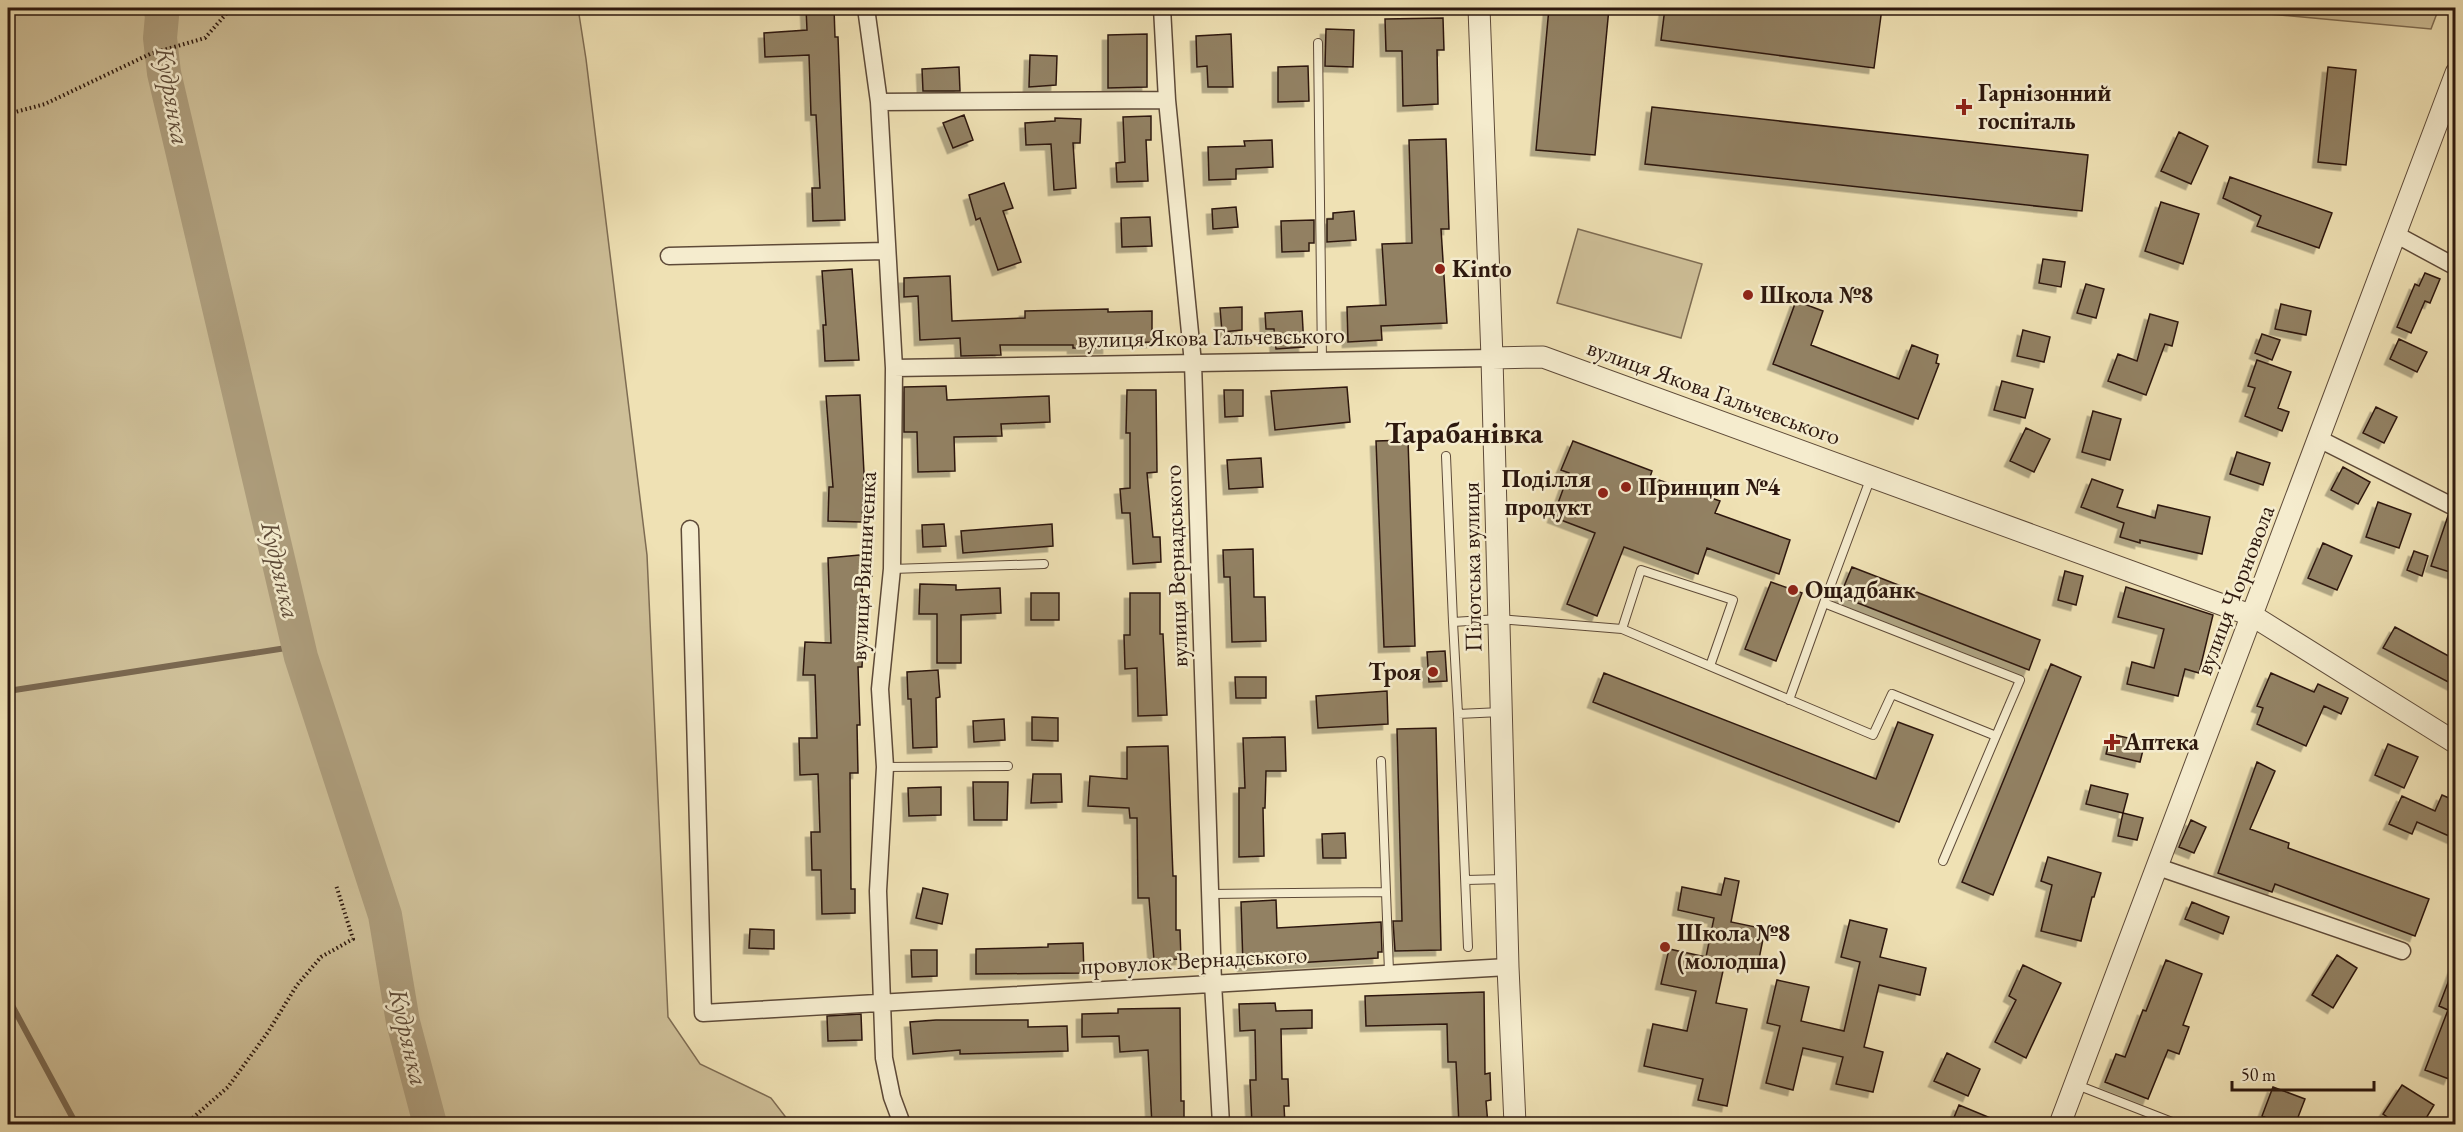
<svg xmlns="http://www.w3.org/2000/svg" width="2463" height="1132" viewBox="0 0 2463 1132" font-family="'EB Garamond',serif">
<style>
.green{fill:#cebf98;stroke:#7e6c53;stroke-width:1.5}
.lines{fill:none;stroke-linecap:round;stroke-linejoin:round}
.stream{stroke:#7a6850;stroke-width:6}
.river{stroke:#ad9d7c;stroke-width:34}
.building{fill:#928164;stroke:#2d180e;stroke-width:1.5;filter:url(#shadow)}
.service-casing{stroke:#5e4a38;stroke-width:10}
.minor-casing{stroke:#5e4a38;stroke-width:19}
.tertiary-casing{stroke:#5e4a38;stroke-width:23}
.path{stroke:#2d180e;stroke-width:4;stroke-dasharray:1.5 3;stroke-linecap:butt}
.service{stroke:#f5ecce;stroke-width:8}
.minor{stroke:#f5ecce;stroke-width:16}
.tertiary{stroke:#f5ecce;stroke-width:21}
.poi-dot{fill:#8f2418;stroke:#f5ecce;stroke-width:2}
.labels{text-anchor:middle;stroke-width:5;stroke-linejoin:round;paint-order:stroke}
.poi-label{font-size:24px;font-weight:bold;fill:#2d180e;stroke:#f5ecce;text-anchor:start}
.street-label{font-size:24px;fill:#2d180e;stroke:#f5ecce}
.water-label{font-size:26px;font-style:italic;fill:#604d3a;stroke:#f5ecce}
.district-label{font-size:30px;font-weight:bold;fill:#2d180e;stroke:#f5ecce}
</style>
<defs>
<filter id="shadow"><feDropShadow dx="-5.5" dy="5.5" stdDeviation="0" flood-color="#0004"/></filter>
</defs>
<rect width="100%" height="100%" fill="#efe1b4"/>
<filter id="stains"><feTurbulence type="fractalNoise" baseFrequency=".00333" numOctaves="4"/><feColorMatrix values="0 0 0 0 .2 0 0 0 0 .09 0 0 0 0 .02 0 0 0 .5 -.17"/></filter>
<radialGradient id="worn" r=".72"><stop offset=".6" stop-color="#630" stop-opacity="0"/><stop offset="1" stop-color="#630" stop-opacity=".3"/></radialGradient>
<path class="green" d="M8,8H578L586,59L647,555L668,1017L700,1064L771,1098L791,1124H8Z
M2204,8H2439L2431,29Z
M1578,229L1702,264L1681,338L1557,303Z"/>
<g class="lines">
<path class="stream" d="M8,691L299,646
M8,998L76,1124"/>
<path class="river" d="M160,8L162,16L160,38L164,73L301,657L385,915L403,1022L430,1124"/>
</g>
<path class="building" d="M806,8H834L835,37H838L845,220L813,221L812,188H820L816,115H811L809,55L765,57L764,33L807,30Z
M1549,8H1609L1595,155L1536,150Z
M1665,8H1882L1874,68L1661,40Z
M1443,18L1444,50H1437L1438,104L1403,106L1402,51H1386L1385,19Z
M1326,29L1354,30L1353,67L1325,66Z
M1147,34V87L1108,88V35Z
M1231,34L1233,87H1208L1207,66L1197,67L1196,36Z
M1030,55L1057,56L1056,85L1029,87Z
M1308,66L1309,101L1278,102V67Z
M959,67L960,91H923L922,69Z
M2328,67L2356,70L2346,165L2318,162Z
M1652,107L2088,155L2082,211L1645,164Z
M964,115L973,140L953,148L943,123Z
M1151,116V140H1146L1148,181L1117,182L1116,163L1125,162L1123,117Z
M1055,118L1081,119L1080,143H1073L1076,188L1054,190L1051,144L1026,145L1025,123L1055,121Z
M2179,132L2208,146L2191,184L2161,171Z
M1446,139L1449,229H1441L1447,323L1381,326L1382,340L1348,342L1347,307L1386,305L1382,244L1412,243L1409,140Z
M1272,140L1273,167L1236,169V179L1209,180L1208,147L1245,146L1244,141Z
M2230,177L2332,213L2319,248L2257,226L2261,216L2223,198Z
M1004,183L1013,208L1003,211L1021,262L998,270L980,218L976,220L969,195Z
M2161,202L2199,214L2183,264L2145,251Z
M1236,207L1238,227L1213,229L1212,209Z
M1354,211L1356,240L1327,242V219H1333V213Z
M1150,217L1152,246L1122,247L1121,218Z
M1314,220V243H1309V251L1282,252L1281,221Z
M2043,259L2065,262L2061,287L2039,283Z
M852,269L859,360L825,361L823,325H826L822,271Z
M2425,273L2440,279L2430,303L2425,301L2411,333L2397,327L2415,284L2419,286Z
M950,276L952,321L1025,318V311L1108,309V312L1152,311V342L1108,343V348H1073V345H1000L1001,355L961,356L960,338L920,340L918,296L904,297V278Z
M2086,284L2104,289L2096,318L2077,313Z
M1796,301L1823,311L1811,345L1899,379L1912,345L1938,355L1936,363L1939,364L1918,419L1773,364Z
M2281,304L2311,311L2306,335L2275,329Z
M1242,307V330L1222,332L1220,308Z
M1302,311L1304,347L1276,349L1274,329H1266L1265,313Z
M2150,314L2178,322L2172,346L2165,344L2146,395L2108,381L2118,354L2137,361Z
M2023,330L2050,337L2044,362L2017,356Z
M2262,334L2280,340L2272,360L2255,353Z
M2399,339L2427,352L2417,372L2390,359Z
M2257,360L2291,372L2278,408L2289,412L2282,431L2245,416L2255,388L2248,386Z
M2002,381L2033,389L2025,418L1994,410Z
M946,386L947,400L1049,396L1050,422L1001,424L1002,436L954,437L955,471L918,472L917,432H904V387Z
M1347,387L1350,422L1275,430L1271,391Z
M1127,390H1156L1157,472L1147,473L1153,537H1160L1161,562L1133,564L1130,513H1122L1120,489L1130,488V433H1126Z
M1224,390H1243V416L1225,417Z
M860,395L864,473L862,522L828,521L829,487H833L826,396Z
M2376,407L2397,417L2384,443L2363,433Z
M2093,411L2121,419L2110,460L2082,452Z
M2026,428L2050,439L2034,472L2010,461Z
M1408,440L1415,646L1384,647L1376,441Z
M1573,441L1652,471L1650,477L1720,501L1715,513L1790,540L1779,574L1707,548L1698,574L1624,547L1597,616L1567,604L1595,533L1553,517L1569,473L1561,470Z
M2237,452L2270,463L2263,485L2230,474Z
M1261,458L1263,487L1229,489L1227,460Z
M2343,467L2370,482L2358,504L2331,490Z
M2092,479L2123,490L2117,507L2155,518L2158,505L2210,517L2202,554L2140,540V543L2120,537L2124,523L2081,507Z
M2378,502L2411,514L2399,548L2366,537Z
M2448,516L2456,518V574L2431,566Z
M944,524L946,546L923,547L922,525Z
M1052,524L1053,546L963,553L961,531Z
M2323,543L2352,556L2337,590L2308,578Z
M1253,549L1254,597H1265L1266,641L1232,642L1230,577H1224L1223,550Z
M2414,551L2428,556L2422,576L2407,570Z
M870,554L872,576L862,577L863,645L862,667H858L860,725H857L858,773H850L851,889H855V913L822,914L821,870H812L811,832H820L818,774L800,775L799,738H817L815,675H803L805,642L831,643L828,558Z
M1852,567L2040,640L2029,670L1840,596Z
M2065,571L2083,576L2076,605L2058,600Z
M1771,582L1802,593L1776,661L1745,649Z
M920,584L956,585V590L1000,588L1001,613L961,615V663H937V614H919Z
M2126,587L2213,615L2199,673L2185,669L2178,696L2127,684L2132,662L2154,668L2164,629L2118,617Z
M1031,593H1059V620H1031Z
M1130,593H1160V634H1163L1167,715L1138,716L1137,668L1125,669L1124,635H1130Z
M2395,627L2456,660V686L2383,648Z
M1445,651L1447,681L1429,682L1427,652Z
M2051,664L2081,677L1993,895L1962,882Z
M938,670L940,697L936,698L937,747L913,748L911,699H908L907,672Z
M1604,673L1876,779L1898,722L1933,735L1899,822L1593,702Z
M2271,673L2314,692L2318,684L2348,698L2341,714L2324,706L2306,746L2257,724L2263,708L2257,706Z
M1235,677H1266V698H1236Z
M1387,691L1388,724L1318,728L1316,696Z
M1032,717L1058,718V741L1032,740Z
M1004,719L1005,740L974,742L973,721Z
M1436,728L1441,950L1395,951L1393,921H1402L1397,729Z
M2111,734L2145,742L2140,762L2106,754Z
M1285,737L1286,771H1266L1265,808H1263L1264,856L1239,857V788H1245L1243,738Z
M2388,744L2418,757L2404,788L2375,775Z
M1168,746L1173,876H1176V930H1180L1181,959L1154,960L1149,898H1138L1137,818H1130L1129,808L1088,806L1090,776L1127,779V747Z
M2257,762L2275,771L2250,829L2289,843L2288,848L2429,899L2415,936L2275,884L2272,892L2218,873Z
M1033,774H1061L1062,802L1031,803Z
M973,782H1008L1007,820H974Z
M2091,785L2128,794L2123,813L2086,804Z
M941,787V815L909,816L908,788Z
M2442,795L2456,801V839L2417,822L2412,834L2389,824L2402,796L2435,811Z
M2123,813L2143,818L2137,840L2118,836Z
M2191,820L2206,827L2194,853L2179,847Z
M1345,833L1346,858H1323L1322,834Z
M2048,857L2101,873L2094,897H2092L2081,941L2041,931L2052,885L2041,881Z
M1725,878L1739,881L1731,922L1765,929L1758,964L1726,957L1716,1003L1747,1009L1727,1106L1698,1100L1703,1079L1644,1066L1653,1024L1687,1031L1696,991L1661,984L1669,949L1706,957L1714,918L1678,910L1682,887L1721,895Z
M923,888L948,894L942,924L916,918Z
M1276,900L1277,928L1381,922L1382,952H1378V958L1243,966L1241,902Z
M2192,902L2229,917L2223,934L2185,919Z
M1850,920L1887,929L1880,957L1926,968L1920,995L1879,985L1864,1047L1883,1052L1873,1092L1836,1084L1843,1057L1803,1048L1793,1090L1766,1083L1780,1026L1767,1023L1777,980L1809,987L1801,1021L1844,1031L1860,962L1841,957Z
M750,929L774,930V949L749,948Z
M1083,943L1084,973L976,974V949L1048,947V944Z
M911,950H937V976L912,977Z
M2337,955L2357,968L2333,1008L2312,995Z
M2166,960L2202,974L2183,1025L2189,1027L2179,1054L2168,1050L2148,1099L2105,1082L2116,1054L2125,1057L2143,1010L2146,1011Z
M2023,965L2061,983L2026,1058L1995,1042L2016,1000L2009,996Z
M2454,967L2456,1063L2449,1079L2425,1070L2448,1010L2439,1006Z
M1484,992L1485,1074L1490,1073L1491,1100L1486,1101L1488,1125H1459L1456,1062H1448L1447,1024L1366,1026L1365,996Z
M1275,1003L1276,1011L1312,1010V1028L1281,1029L1282,1079H1288L1289,1106H1284L1285,1125H1252L1250,1080H1256L1255,1030L1240,1031L1239,1004Z
M1180,1008L1181,1101H1184V1125H1152L1148,1050L1120,1052L1119,1036L1082,1037V1014L1118,1013V1009Z
M861,1014L862,1040L828,1041L827,1016Z
M936,1020H1028V1027L1067,1026L1068,1051L960,1054V1050L913,1054L910,1022Z
M1947,1053L1980,1069L1968,1096L1934,1081Z
M2402,1085L2434,1105L2422,1125H2399L2383,1114Z
M2273,1087L2305,1099L2295,1125H2284L2262,1116Z
M1959,1105L2005,1124V1125H1951Z"/>
<g class="lines">
<g class="service-casing">
<path id="service" d="M1318,43L1322,361
M1446,456L1453,622L1499,619L1622,629L1641,570L1733,600L1710,666
M1871,477L1824,603L2020,680L1996,736
M892,569L1044,564
M1453,622L1458,714L1501,712
M1622,629L1873,735L1892,694L1996,736L1943,861
M1789,700L1824,603
M1458,714L1468,947
M885,767L1008,766
M1466,880L1505,879
M1386,892L1389,972
M1211,894L1386,892L1381,761
M2077,1085L2177,1124"/>
</g>
<g class="minor-casing">
<path id="minor" d="M866,8L879,102L894,368L892,569L880,689L885,767L878,891L884,1058L892,1097L902,1124
M1162,8L1167,100L1193,363L1213,983L1221,1124
M879,102L1167,100
M2440,114L2456,118
M2395,234L2456,267
M669,256L886,251
M894,368L1492,358
M2319,439L2456,508
M690,529L703,1013L1508,967
M2158,867L2402,951"/>
</g>
<g class="tertiary-casing">
<path id="tertiary" d="M1479,8L1492,358L1508,967L1515,1124
M1492,358L1543,357L2253,616L2456,743
M2060,1124L2456,73"/>
</g>
<path class="path" d="M8,114L45,104L150,54L205,38L226,14L246,8
M181,1124L188,1122L228,1087L268,1032L297,985L321,957L353,939L336,885"/>
<use href="#service" class="service"/>
<use href="#minor" class="minor"/>
<use href="#tertiary" class="tertiary"/>
</g>
<g class="poi-dot">
<path d="M1961 98h6v6h6v6h-6v6h-6v-6h-6v-6h6z"/>
<circle cx="1440" cy="269" r="6"/>
<circle cx="1748" cy="295" r="6"/>
<circle cx="1626" cy="487" r="6"/>
<circle cx="1603" cy="493" r="6"/>
<circle cx="1793" cy="590" r="6"/>
<circle cx="1433" cy="672" r="6"/>
<path d="M2109 733h6v6h6v6h-6v6h-6v-6h-6v-6h6z"/>
<circle cx="1665" cy="947" r="6"/>
</g>
<g class="labels">
<g class="poi-label">
<text x="1978" y="101">Гарнізонний<tspan x="1978" dy="28">госпіталь</tspan></text>
<text x="1452" y="277">Kinto</text>
<text x="1760" y="303">Школа №8</text>
<text x="1591" y="487" text-anchor="end">Поділля<tspan x="1591" dy="28">продукт</tspan></text>
<text x="1638" y="495">Принцип №4</text>
<text x="1805" y="598">Ощадбанк</text>
<text x="1421" y="680" text-anchor="end">Троя</text>
<text x="2124" y="750">Аптека</text>
<text x="1677" y="941">Школа №8<tspan x="1677" dy="28">(молодша)</tspan></text>
</g>
<g class="street-label">
<text transform="translate(1211 337) rotate(-1)" y="8">вулиця Якова Гальчевського</text>
<text transform="translate(1714 392) rotate(20)" y="8">вулиця Якова Гальчевського</text>
<text transform="translate(863 566) rotate(-87)" y="8">вулиця Винниченка</text>
<text transform="translate(1176 566) rotate(-92)" y="8">вулиця Вернадського</text>
<text transform="translate(1472 567) rotate(-91)" y="8">Пілотська вулиця</text>
<text transform="translate(2235 590) rotate(-69)" y="8">вулиця Чорновола</text>
<text transform="translate(1194 960) rotate(-3)" y="8">провулок Вернадського</text>
</g>
<g class="water-label">
<text transform="translate(173 96) rotate(80)" y="9">Кудрянка</text>
<text transform="translate(281 570) rotate(77)" y="9">Кудрянка</text>
<text transform="translate(409 1037) rotate(77)" y="9">Кудрянка</text>
</g>
<g class="district-label">
<text x="1464" y="443">Тарабанівка</text>
</g>
</g>
<rect width="2463" height="1132" fill="none" stroke="#efe1b4" stroke-width="30"/>
<rect x="9" y="9" width="2445" height="1114" fill="none" stroke="#2d180e" stroke-width="3"/>
<rect x="15" y="15" width="2433" height="1102" fill="none" stroke="#2d180e" stroke-width="1.5"/>
<path d="M2232 1081v9h142v-9" fill="none" stroke="#2d180e" stroke-width="3"/>
<text x="2241" y="1081" font-size="18" fill="#2d180e" stroke="#f5ecce" stroke-width="4.5" paint-order="stroke">50 m</text>
<rect width="100%" height="100%" filter="url(#stains)"/>
<rect width="100%" height="100%" fill="url(#worn)"/>
</svg>
